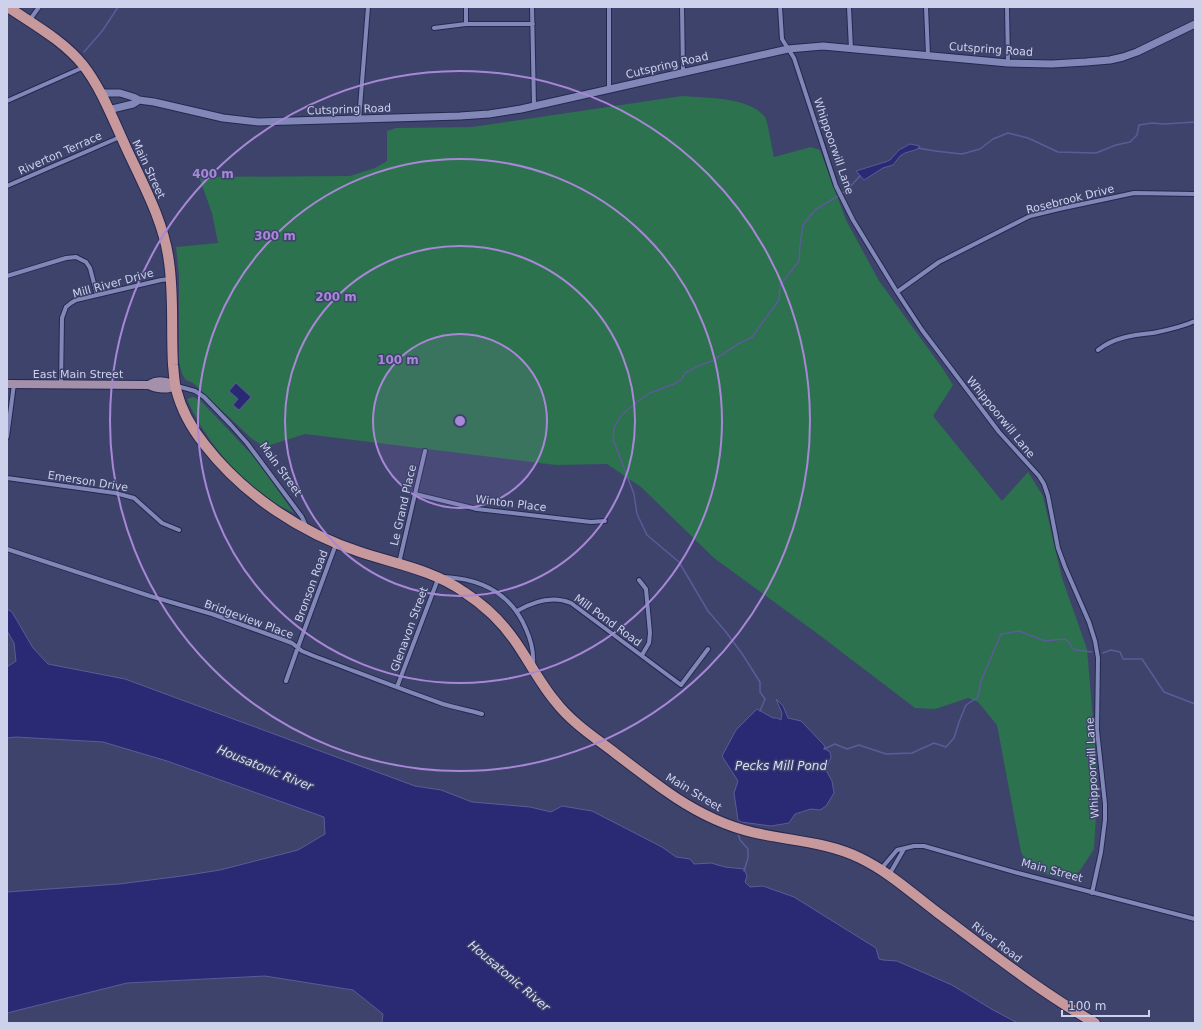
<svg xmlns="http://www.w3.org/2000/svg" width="1202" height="1030" viewBox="0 0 1202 1030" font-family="'DejaVu Sans',sans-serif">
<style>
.green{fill:#2c724e}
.water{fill:#2a2974;stroke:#5b5b98}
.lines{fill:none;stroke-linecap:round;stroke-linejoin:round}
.stream{stroke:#5b5b98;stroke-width:1.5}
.minor-casing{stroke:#252850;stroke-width:6}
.tertiary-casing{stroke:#252850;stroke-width:9}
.secondary-casing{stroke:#252850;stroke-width:10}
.primary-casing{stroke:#252850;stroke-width:12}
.minor{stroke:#8188b7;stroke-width:4}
.tertiary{stroke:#8188b7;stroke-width:7}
.secondary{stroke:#a490aa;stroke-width:8}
.primary{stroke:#c7999d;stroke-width:10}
.ring{fill:none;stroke:#a887d7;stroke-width:2}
.labels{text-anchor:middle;stroke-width:3;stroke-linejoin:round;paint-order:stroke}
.street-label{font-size:11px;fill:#cdd1eb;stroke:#3e436c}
.water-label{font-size:12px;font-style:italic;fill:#d9ddf4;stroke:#3e436c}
.centre{fill:#a887d7;stroke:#3e436c;stroke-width:2}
.ring-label{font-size:12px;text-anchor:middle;font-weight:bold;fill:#a887d7;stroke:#3e436c;stroke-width:3;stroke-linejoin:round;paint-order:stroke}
</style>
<rect width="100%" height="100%" fill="#3e436c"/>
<path class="green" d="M682,96C705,98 750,97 765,117C768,122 772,149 774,157L811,147L820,150L846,220L879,281L943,369L953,385L933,416L1002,501L1028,472L1043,496L1062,578L1087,649L1098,780L1094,849L1079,872L1060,878L1030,869L1021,852L997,725L978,702L968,698L935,709L915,708L822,637L714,558L641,487L607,464L556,465L305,434L264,447L251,438L193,383L186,380L182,374L179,362V275L176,247L218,243L212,213L199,177L350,176L375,168L387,161V131L396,128L472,127Z
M193,397L200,400L256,459L294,513C284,508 273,503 265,496C232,472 203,436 187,399Z"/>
<path class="water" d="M910,144L920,146L918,149L905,153L900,156L893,165L883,168L864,180L856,171L885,162L890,160L899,150Z
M236,383L251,397L239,410L233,405L238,399L229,391Z
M7,609L12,612L33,648L48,664L125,679L415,786L441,790L472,802L530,807L551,812L562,806L592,811L662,847L676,857L690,859L694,864L711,863L725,867L744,869L747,876L745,882L750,887L763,886L794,897L876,948L879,959L883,960L897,961L952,985L993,1010L1018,1023H382L383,1014L353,990L265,976L127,983L7,1013V892L119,884L182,876L220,870L298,850L325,834L324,817L167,761L103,742L16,737L7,738V667L16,661L14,643L7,631Z
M776,699L783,706L788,718L801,721L824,745L825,749L830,752L831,757L826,770L832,781L834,793L826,806L820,810L811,809L795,814L789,823L771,826L741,822L738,820L734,793L738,781L722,756L736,730L757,709L773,718H777L781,720L782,713Z"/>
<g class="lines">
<path class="stream" d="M84,52L103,30L118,7
M918,148L935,151L962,154L980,149L993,139L1008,133L1028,138L1058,152L1096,153L1116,145L1130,142L1137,135L1139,125L1152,123L1164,124L1195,122
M1103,653L1111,650L1120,652L1123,659H1142L1164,692L1195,704
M760,711L765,699L760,692V682L743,655L726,632L708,611L679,562L647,535L637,514L634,494L613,439L614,428L620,417L634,404L650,393L674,384L681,380L685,373L698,366L712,361L738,344L752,337L779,300L780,285L799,261L800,245L803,225L815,210L846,191L860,176
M824,749L835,744L847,749L859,745L886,754L912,753L934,743L946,747L954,738L959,722L966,705L978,697L981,681L1001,634L1019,631L1045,641L1065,639L1070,643L1072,648L1075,650L1092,652
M738,833L740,840L748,849V858L744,871"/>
<g class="minor-casing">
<path id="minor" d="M466,7V24
M532,7L534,106
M609,7V89
M682,7L683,72
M780,7L782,39L794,58L836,186L853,220L897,292L922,330L999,432L1039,476L1044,484L1048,496L1058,548L1065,567L1089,622L1095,641L1098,658L1097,730L1105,804V820L1101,852L1092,893
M849,7L851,49
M926,7L928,55
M1007,7L1008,63
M29,21L39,7
M434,28L466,24H533
M7,101L84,67
M359,120L368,7
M7,186L120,137
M7,276L66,258L76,257L86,262L90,268L97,295
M897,292L939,262L1030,216L1059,209L1134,193L1195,194
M1098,350C1114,337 1134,335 1153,333C1168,330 1182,327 1195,321
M61,385L62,318L66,307L71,303L76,300L161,280L171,279
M177,386L195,391L204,397L231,425L247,443L302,517L306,526
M7,437L14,384
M7,478L115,493L134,498L162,523L179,530
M415,494L477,509L591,522L605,521
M7,549L150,596L212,614L292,643L302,651L314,656C357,672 400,689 443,704C456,708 469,710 482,714
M399,563L425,451
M445,577C482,579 511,593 526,629C531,640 534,652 533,665
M639,580L646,589L650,633L649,643L642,655
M517,611C534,601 552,595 571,603L681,685L708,649
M286,681L298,647L336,544
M397,687L438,579
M881,869L897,850L914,846H924L1018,873L1195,919
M889,875L904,849"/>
</g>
<g class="tertiary-casing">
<path id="tertiary" d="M100,93H120L133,97L139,100L154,102L223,118L258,122L460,116L489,114L521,109L788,49L823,46L1008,63L1052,64L1086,62L1110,60L1123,57L1137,52L1195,24
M108,110L133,104L139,100"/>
</g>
<g class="secondary-casing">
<path id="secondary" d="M7,384L149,385C156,389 168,390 175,386
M149,385C156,380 168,380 175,386"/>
</g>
<g class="primary-casing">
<path id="primary" d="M8,7C33,24 64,41 83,65C101,88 112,117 124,143C141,181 164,220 169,262C174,296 171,331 173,365C174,373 174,381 176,389C181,409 192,429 205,445C244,495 301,533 360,552C396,564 433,570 464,592C484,605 502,622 515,641C529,661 540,683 555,701C571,722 594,737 615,753C632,766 649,779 666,791C690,808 716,822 744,830C783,841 823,840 860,858C889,872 913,894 938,913C989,951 1039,991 1095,1023"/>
</g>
<use href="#minor" class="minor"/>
<use href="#tertiary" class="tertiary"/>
<use href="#secondary" class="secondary"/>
<use href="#primary" class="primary"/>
</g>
<circle cx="460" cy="421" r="87" fill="#a887d7" fill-opacity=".12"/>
<g class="ring">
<circle cx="460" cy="421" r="87"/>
<circle cx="460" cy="421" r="175"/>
<circle cx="460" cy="421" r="262"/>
<circle cx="460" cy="421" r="350"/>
</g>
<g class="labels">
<g class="street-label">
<text transform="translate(991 49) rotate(4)" y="4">Cutspring Road</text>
<text transform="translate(667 65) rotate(-13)" y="4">Cutspring Road</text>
<text transform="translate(349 109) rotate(-2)" y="4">Cutspring Road</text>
<text transform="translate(834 146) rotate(71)" y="4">Whippoorwill Lane</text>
<text transform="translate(60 153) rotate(-24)" y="4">Riverton Terrace</text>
<text transform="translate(149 169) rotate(65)" y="4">Main Street</text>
<text transform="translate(1070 199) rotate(-14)" y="4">Rosebrook Drive</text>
<text transform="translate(113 283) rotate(-15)" y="4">Mill River Drive</text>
<text x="78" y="378">East Main Street</text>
<text transform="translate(1001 417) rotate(51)" y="4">Whippoorwill Lane</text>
<text transform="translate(281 469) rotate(54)" y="4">Main Street</text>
<text transform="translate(88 481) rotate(9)" y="4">Emerson Drive</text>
<text transform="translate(511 503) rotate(7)" y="4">Winton Place</text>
<text transform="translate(403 505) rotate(-77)" y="4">Le Grand Place</text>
<text transform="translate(311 586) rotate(-70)" y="4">Bronson Road</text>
<text transform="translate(249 619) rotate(20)" y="4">Bridgeview Place</text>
<text transform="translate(608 620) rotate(36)" y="4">Mill Pond Road</text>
<text transform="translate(409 629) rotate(-70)" y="4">Glenavon Street</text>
<text transform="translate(1092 768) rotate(-93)" y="4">Whippoorwill Lane</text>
<text transform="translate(694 792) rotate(31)" y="4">Main Street</text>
<text transform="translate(1052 870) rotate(15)" y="4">Main Street</text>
<text transform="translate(997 942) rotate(37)" y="4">River Road</text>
</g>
<g class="water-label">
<text x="781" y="770">Pecks Mill Pond</text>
<text transform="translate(265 768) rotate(22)" y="4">Housatonic River</text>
<text transform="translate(509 976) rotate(40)" y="4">Housatonic River</text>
</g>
</g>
<circle cx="460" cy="421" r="6" class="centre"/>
<g class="ring-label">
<text x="213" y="178">400 m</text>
<text x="275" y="240">300 m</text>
<text x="336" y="301">200 m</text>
<text x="398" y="364">100 m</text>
</g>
<rect width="1202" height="1030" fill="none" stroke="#cdd1eb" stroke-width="16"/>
<path d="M1062 1010v6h87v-6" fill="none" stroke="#cdd1eb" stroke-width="2"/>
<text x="1068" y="1010" font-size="12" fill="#cdd1eb" stroke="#3e436c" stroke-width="3" paint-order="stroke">100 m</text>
</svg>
